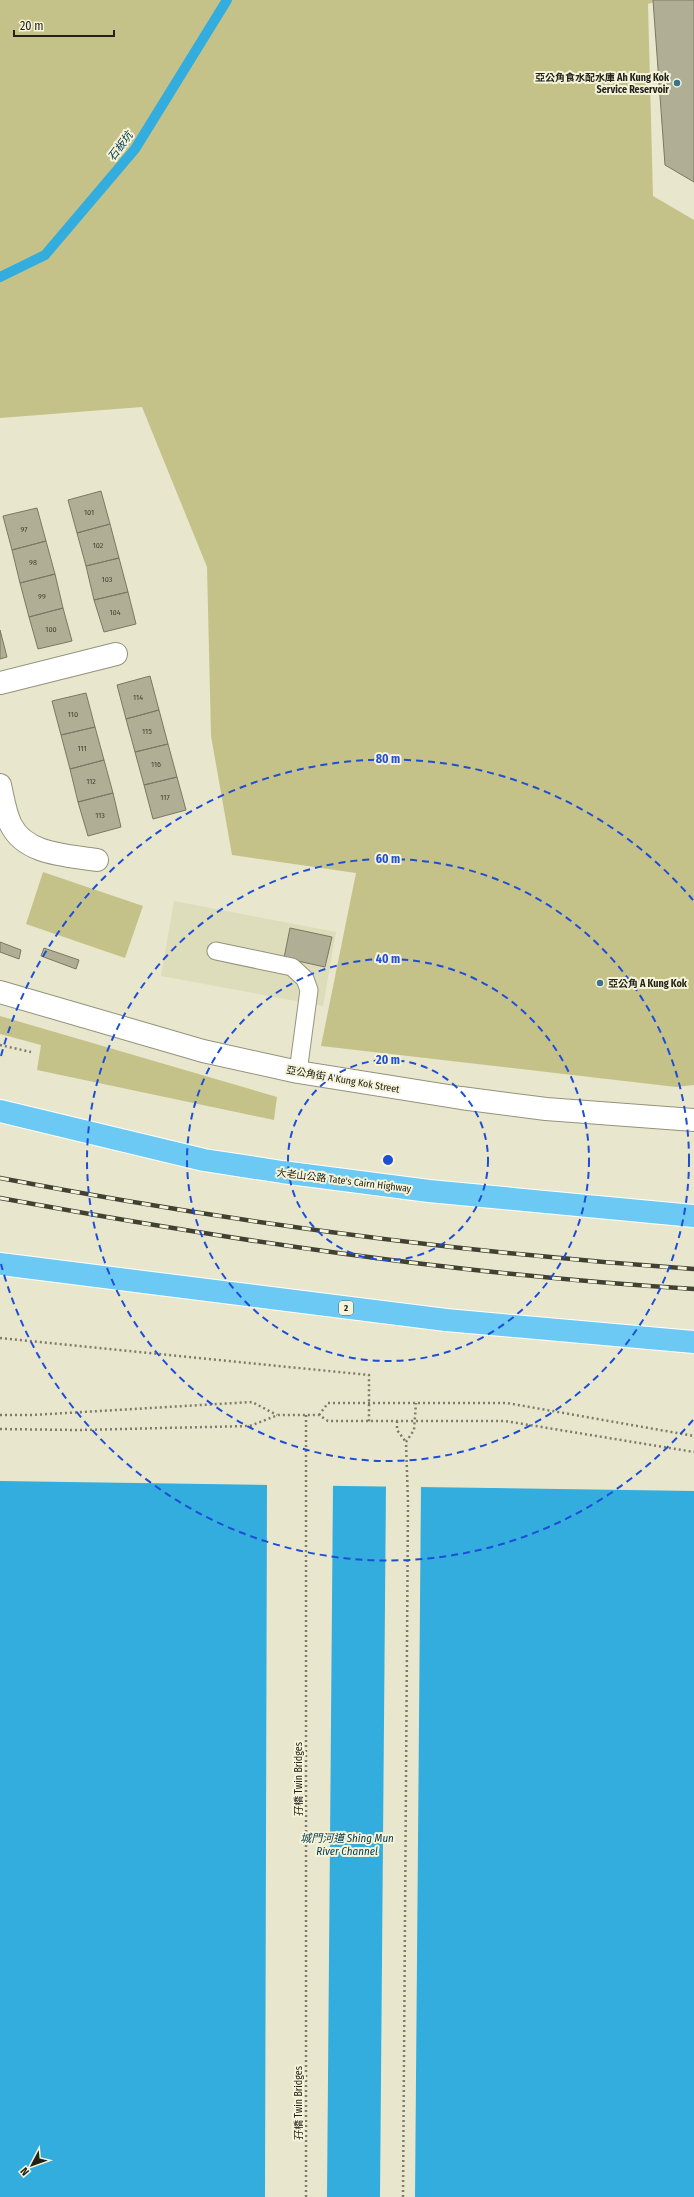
<svg xmlns="http://www.w3.org/2000/svg" width="694" height="2197" viewBox="0 0 694 2197" font-family="'Fira Sans Condensed','Noto Sans TC',sans-serif">
<style>
.built{fill:#dddcbb}
.green{fill:#c5c289}
.water{fill:#32addd}
.pier{fill:#e8e7cd}
.lines{fill:none;stroke-linecap:round;stroke-linejoin:round}
.stream{stroke:#32addd;stroke-width:10}
.building{fill:#b0af96;stroke:#797861}
.lane-casing{stroke:#93927a;stroke-width:19}
.street-casing{stroke:#93927a;stroke-width:24}
.secondary-casing{stroke:#93927a;stroke-width:24}
.highway-casing{stroke:#fff;stroke-width:24}
.path{stroke:#7d7c6b;stroke-width:2.5;stroke-dasharray:2 3;stroke-linecap:butt}
.lane{stroke:#fff;stroke-width:17}
.street{stroke:#fff;stroke-width:22}
.secondary{stroke:#fff;stroke-width:22}
.highway{stroke:#6bc9f3;stroke-width:22}
.rail-casing{stroke:#404033;stroke-width:4.5}
.rail{stroke:#f5f4da;stroke-width:3;stroke-dasharray:9;stroke-linecap:butt}
.ring{fill:none;stroke:#1d4ed8;stroke-width:2;stroke-dasharray:7 5}
.poi-dot{fill:#3a738c;stroke:#f5f4da;stroke-width:1.5}
.labels{text-anchor:middle;stroke-width:4;stroke-linejoin:round;paint-order:stroke}
.number-label{font-size:8px;fill:#464538}
.shield{fill:#f5f4da;stroke:#616152;stroke-width:1}
.shield-label{font-size:9px;font-weight:bold;fill:#222218}
.poi-label{font-size:10px;font-weight:bold;fill:#222218;stroke:#f5f4da;text-anchor:end}
.street-label{font-size:10px;fill:#222218;stroke:#f5f4da}
.water-label{font-size:11px;font-style:italic;fill:#03394d;stroke:#f5f4da}
.centre{fill:#1d4ed8;stroke:#f5f4da;stroke-width:2}
.ring-label{font-size:12px;text-anchor:middle;font-weight:bold;fill:#1d4ed8;stroke:#f5f4da;stroke-width:4;stroke-linejoin:round;paint-order:stroke}
</style>
<rect width="100%" height="100%" fill="#e8e7cd"/>
<path class="built" d="M174,901L336,932L323,1006L161,976Z"/>
<path class="green" d="M0,0H661L648,4L653,196L694,220V1085L676,1087L321,1046L356,873L232,855L211,736L207,567L142,407L0,418Z
M43,872L143,906L125,958L26,924Z
M0,1016L277,1097L274,1120L37,1070L41,1045L0,1034Z"/>
<path class="water" d="M0,1481L694,1491V2197H0Z"/>
<path class="pier" d="M267,1484H333L327,2197H265Z
M386,1484H421L415,2197H380Z"/>
<g class="lines">
<path class="stream" d="M0,277L45,255L135,149L227,0"/>
</g>
<path class="building" d="M653,0H694V182L665,165Z
M101,491L110,524L77,533L68,500Z
M37,508L46,541L12,550L3,516Z
M110,524L119,558L86,566L77,533Z
M46,541L55,574L20,583L12,550Z
M119,558L128,592L94,600L86,566Z
M55,574L63,608L29,617L20,583Z
M128,592L136,624L104,632L94,600Z
M63,608L72,641L38,649L29,617Z
M0,630L7,657L0,659Z
M150,676L159,710L126,719L117,685Z
M86,693L95,727L61,735L52,701Z
M159,710L168,744L135,752L126,719Z
M95,727L104,760L70,769L61,735Z
M168,744L177,777L144,785L135,752Z
M104,760L113,793L78,802L70,769Z
M177,777L186,810L153,819L144,785Z
M113,793L121,827L88,836L78,802Z
M290,928L332,937L325,967L284,958Z
M0,942L21,950L19,959L0,952Z
M44,948L79,960L76,969L41,956Z"/>
<g class="lines">
<g class="lane-casing">
<path id="lane" d="M216,951L292,967L305,979L309,990L298,1072"/>
</g>
<g class="street-casing">
<path id="street" d="M0,683L116,654
M0,785C3,798 5,813 11,825C26,855 67,855 97,860"/>
</g>
<g class="secondary-casing">
<path id="secondary" d="M0,992L203,1051L298,1072L461,1098L546,1109L694,1120"/>
</g>
<g class="highway-casing">
<path id="highway" d="M0,1111L204,1160L282,1172L429,1191L694,1216
M0,1264L446,1320L694,1342"/>
</g>
<path class="path" d="M0,1045L31,1052
M0,1338L369,1375V1422
M0,1415H32L252,1402L277,1415
M319,1415L328,1403H507L694,1436
M397,1421V1430L406,1442
M0,1429L79,1430L250,1426L278,1415H319L328,1421H505L694,1452
M406,1442L414,1430L416,1403
M306,2197V1415
M403,2197L408,1503L406,1442"/>
<use href="#lane" class="lane"/>
<use href="#street" class="street"/>
<use href="#secondary" class="secondary"/>
<use href="#highway" class="highway"/>
<g class="rail-casing">
<path id="rail" d="M0,1178C229,1222 462,1253 694,1269
M0,1198C229,1240 461,1275 694,1289"/>
</g>
<use href="#rail" class="rail"/>
</g>
<g class="ring">
<circle cx="388" cy="1160" r="100"/>
<circle cx="388" cy="1160" r="201"/>
<circle cx="388" cy="1160" r="301"/>
<path d="M693 1420A401 401 0 0 1 1 1264M1 1056A401 401 0 0 1 693 900"/>
</g>
<g class="poi-dot">
<circle cx="677" cy="83" r="4"/>
<circle cx="600" cy="983" r="4"/>
</g>
<g class="labels">
<g class="number-label">
<text x="89" y="515">101</text>
<text x="24" y="532">97</text>
<text x="98" y="548">102</text>
<text x="33" y="565">98</text>
<text x="107" y="582">103</text>
<text x="42" y="599">99</text>
<text x="115" y="615">104</text>
<text x="51" y="632">100</text>
<text x="138" y="700">114</text>
<text x="73" y="717">110</text>
<text x="147" y="734">115</text>
<text x="82" y="751">111</text>
<text x="156" y="767">116</text>
<text x="91" y="784">112</text>
<text x="165" y="800">117</text>
<text x="100" y="818">113</text>
</g>
<rect class="shield" x="339" y="1301" width="14" height="14" rx="3"/>
<g class="shield-label">
<text x="346" y="1311">2</text>
</g>
<g class="poi-label">
<text x="669" y="81">亞公角食水配水庫 Ah Kung Kok<tspan x="669" dy="12">Service Reservoir</tspan></text>
<text x="608" y="987" text-anchor="start">亞公角 A Kung Kok</text>
</g>
<g class="street-label">
<text transform="translate(343 1079) rotate(10)" y="4">亞公角街 A Kung Kok Street</text>
<text transform="translate(344 1180) rotate(7)" y="4">大老山公路 Tate's Cairn Highway</text>
<text transform="translate(298 1779) rotate(-90)" y="4">孖橋 Twin Bridges</text>
<text transform="translate(298 2103) rotate(-90)" y="4">孖橋 Twin Bridges</text>
</g>
<g class="water-label">
<text transform="translate(120 146) rotate(-53)" y="4">石板坑</text>
<text x="347" y="1842">城門河道 Shing Mun<tspan x="347" dy="13">River Channel</tspan></text>
</g>
</g>
<circle cx="388" cy="1160" r="6" class="centre"/>
<g class="ring-label">
<text x="388" y="763">80 m</text>
<text x="388" y="863">60 m</text>
<text x="388" y="963">40 m</text>
<text x="388" y="1064">20 m</text>
</g>
<g transform="translate(32 2165) rotate(229)" stroke="#f5f4da" stroke-width="3" paint-order="stroke">
<path d="M0-3L7 15L0 10L-7 15Z" fill="#222218"/>
<text y="-6" font-size="11" font-weight="bold" text-anchor="middle" fill="#222218">N</text>
</g>
<path d="M14 30v6h100v-6" fill="none" stroke="#222218" stroke-width="2"/>
<text x="20" y="30" font-size="12" fill="#222218" stroke="#f5f4da" stroke-width="3" paint-order="stroke">20 m</text>
</svg>
